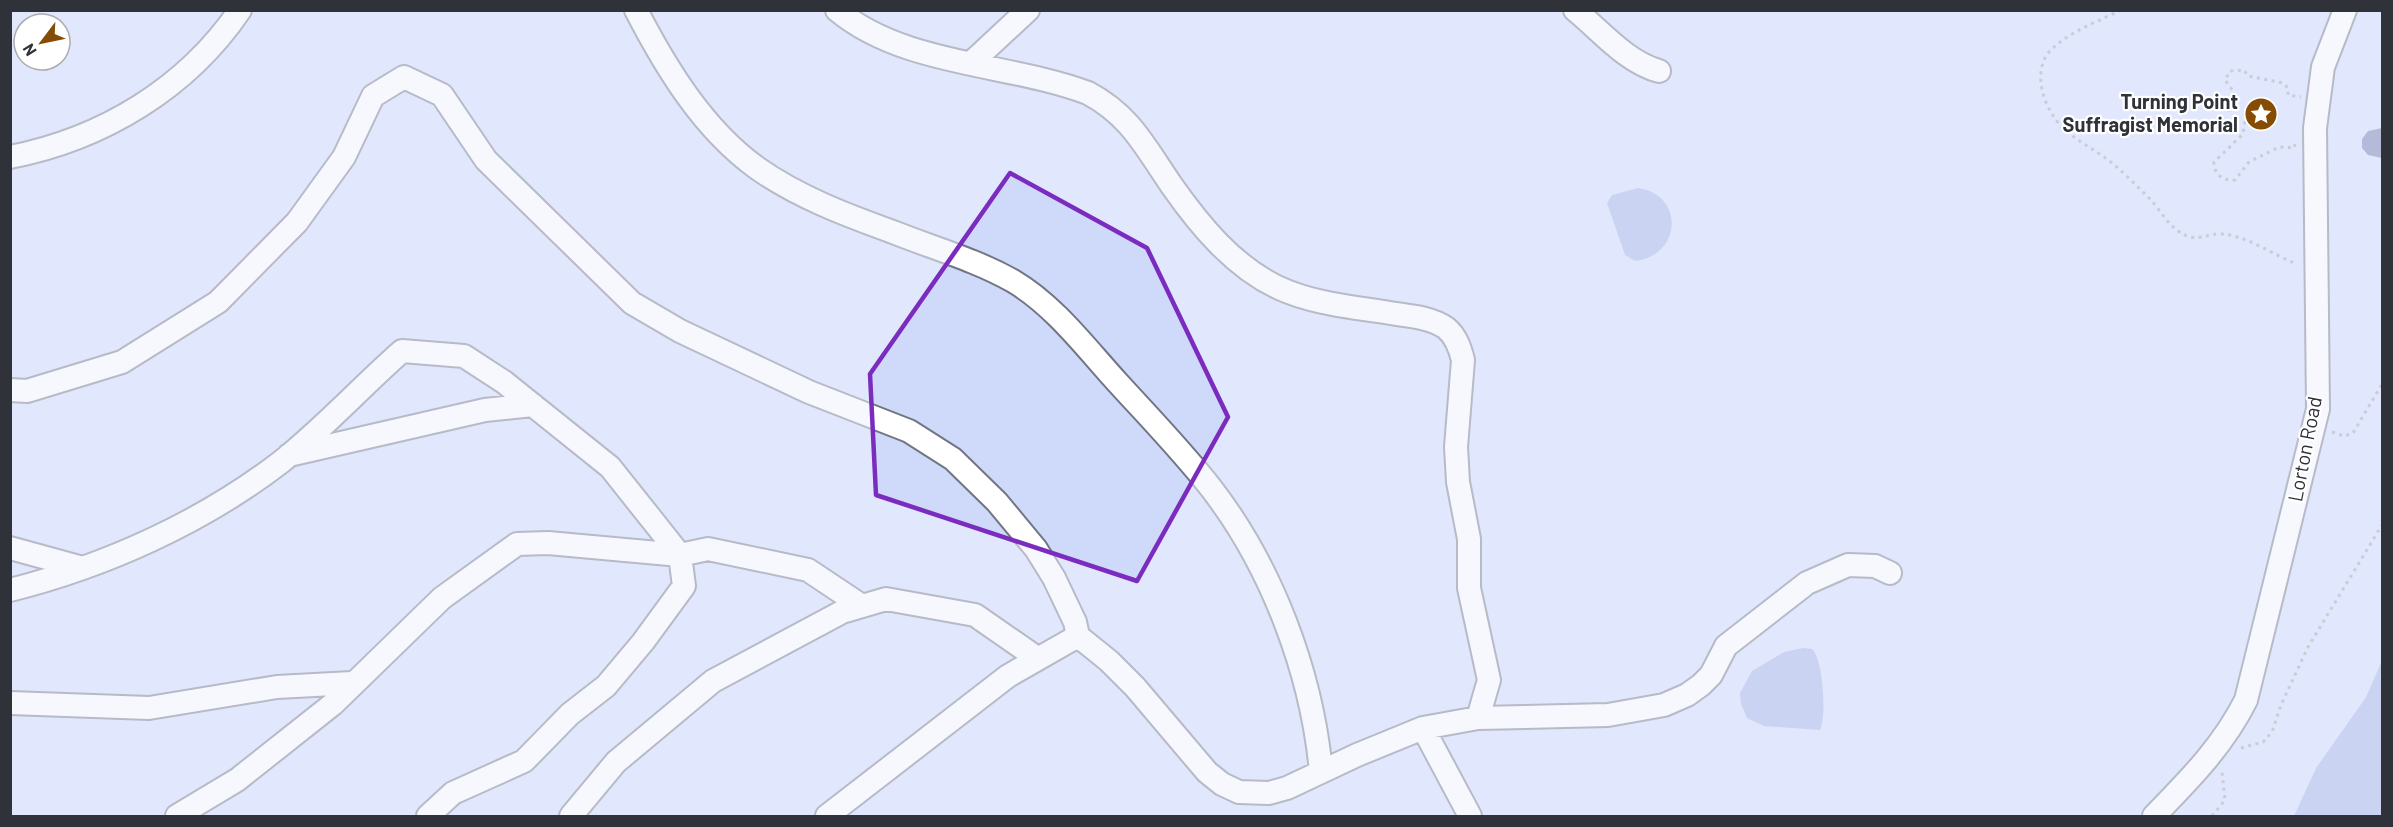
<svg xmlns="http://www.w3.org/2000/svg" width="2393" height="827" viewBox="0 0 2393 827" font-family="Barlow,sans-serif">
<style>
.green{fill:#cfdafa;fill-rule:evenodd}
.water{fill:#9eaee5}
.building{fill:#6a79ad}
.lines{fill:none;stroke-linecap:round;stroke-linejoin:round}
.minor-casing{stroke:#717685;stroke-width:26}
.path{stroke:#9b9ea6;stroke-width:3;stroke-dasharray:3 4.5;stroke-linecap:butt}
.minor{stroke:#fff;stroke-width:22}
.marked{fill:none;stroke:#7b2cbf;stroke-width:4.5;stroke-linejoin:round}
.labels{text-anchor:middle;stroke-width:4.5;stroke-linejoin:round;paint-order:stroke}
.poi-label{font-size:20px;font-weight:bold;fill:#303239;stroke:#fff;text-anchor:end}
.street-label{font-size:20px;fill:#303239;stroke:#fff}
</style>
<rect width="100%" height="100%" fill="#f0f3fd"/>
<path class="green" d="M10,11H2382V660L2366,697L2316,768L2295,816H11ZM24,24H60V60H24Z"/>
<path class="water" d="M1638,188C1684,194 1683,255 1635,261L1625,255L1607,203L1612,195Z
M1803,648L1812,649C1823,658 1827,717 1820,730L1764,726L1747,718L1741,704L1740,693L1752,671L1784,652Z
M2382,660V816H2294L2316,768L2366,697Z"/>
<path class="building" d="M2382,128V158L2368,155L2362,148V139L2368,131Z"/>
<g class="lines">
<g class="minor-casing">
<path id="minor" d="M636,10C666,68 703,129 757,168C798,197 846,215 893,232C933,248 976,260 1013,281C1054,305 1086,348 1118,383C1149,417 1182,451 1211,488C1272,567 1312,673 1321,772
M837,10C904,66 1009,63 1088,93C1131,116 1145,147 1172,186C1200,226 1234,267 1279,288C1314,304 1353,307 1390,313C1408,316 1431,317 1446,328C1456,336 1460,348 1463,360L1456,447L1458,482L1469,539V588L1489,680L1478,718
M1575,10C1601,31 1626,62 1659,71
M971,63L1028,10
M10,157C103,139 187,88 240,10
M10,390L27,391L122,362L218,302L297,222L344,157L373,96L404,77L442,95L486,160L632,303L680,331L809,392L909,431L953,459L997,502L1036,549L1054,578L1075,622L1078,636L1109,661L1135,687L1207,772L1222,784L1239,792L1269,793L1287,788L1357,755L1423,728L1478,718L1608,715L1664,705L1687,695L1701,685L1711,675L1726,646L1807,583L1848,565L1875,566L1890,573
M289,455L485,410L533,405
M10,548L83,568
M10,590C106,566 203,522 281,462C324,428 361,387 402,351L464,356L504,382L610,467L680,555
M10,703L149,708L277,687L352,683
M1423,728L1470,816
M177,816L237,780L333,704L442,598L517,544L548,543L680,555
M428,816L453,793L524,761L570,714L606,686L643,642L684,586L680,555L708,549L808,570L862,606
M571,816L616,762L713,681L842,612L886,599L975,615L1037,658
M827,816L1008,676L1078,636
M2154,816C2189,780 2223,746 2246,700L2318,409L2315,128L2323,67L2345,10"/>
</g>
<path class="path" d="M2121,10C2099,21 2071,31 2053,48C2030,68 2043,107 2061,126C2078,143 2101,152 2119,169C2129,178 2139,188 2148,197C2161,210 2169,229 2187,236C2200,241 2209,233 2222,234C2248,236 2273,255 2297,264
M2229,112L2227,102L2237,96L2225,80L2230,71L2244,70L2248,76L2283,83L2288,88V95L2301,97
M2246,114L2243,134L2214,162C2214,175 2223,181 2235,180L2249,162L2279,147L2294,148L2295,144
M2332,432L2344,436L2353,433L2382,384
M2241,748L2263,742L2272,732L2281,705L2308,647L2382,525
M2212,816L2225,800L2222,772"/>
<use href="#minor" class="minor"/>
</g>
<path d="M0 0H2393V827H0ZM1010,173L1147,248L1228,417L1137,581L876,495L870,374Z" fill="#f0f3fd" fill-opacity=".55" fill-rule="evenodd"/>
<path class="marked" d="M1010,173L1147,248L1228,417L1137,581L876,495L870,374Z"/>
<defs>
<g id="sight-disc" transform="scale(1.725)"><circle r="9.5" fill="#874c04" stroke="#fff"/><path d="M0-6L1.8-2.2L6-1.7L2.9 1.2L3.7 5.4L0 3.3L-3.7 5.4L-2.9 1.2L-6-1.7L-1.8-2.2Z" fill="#fff"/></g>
</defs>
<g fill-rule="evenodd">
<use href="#sight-disc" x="2261" y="114"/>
</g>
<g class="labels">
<g class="poi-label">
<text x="2238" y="109">Turning Point<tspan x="2238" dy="23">Suffragist Memorial</tspan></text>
</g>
<g class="street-label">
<text transform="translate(2305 449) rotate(-79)" y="7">Lorton Road</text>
</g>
</g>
<rect width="2393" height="827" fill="none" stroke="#303239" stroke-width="24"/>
<g transform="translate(42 42) rotate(238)"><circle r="28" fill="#ffffff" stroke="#acadb0" stroke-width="1.5"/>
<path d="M0-4.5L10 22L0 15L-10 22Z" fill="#874c04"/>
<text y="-9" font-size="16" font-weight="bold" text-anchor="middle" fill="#303239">N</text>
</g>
</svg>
